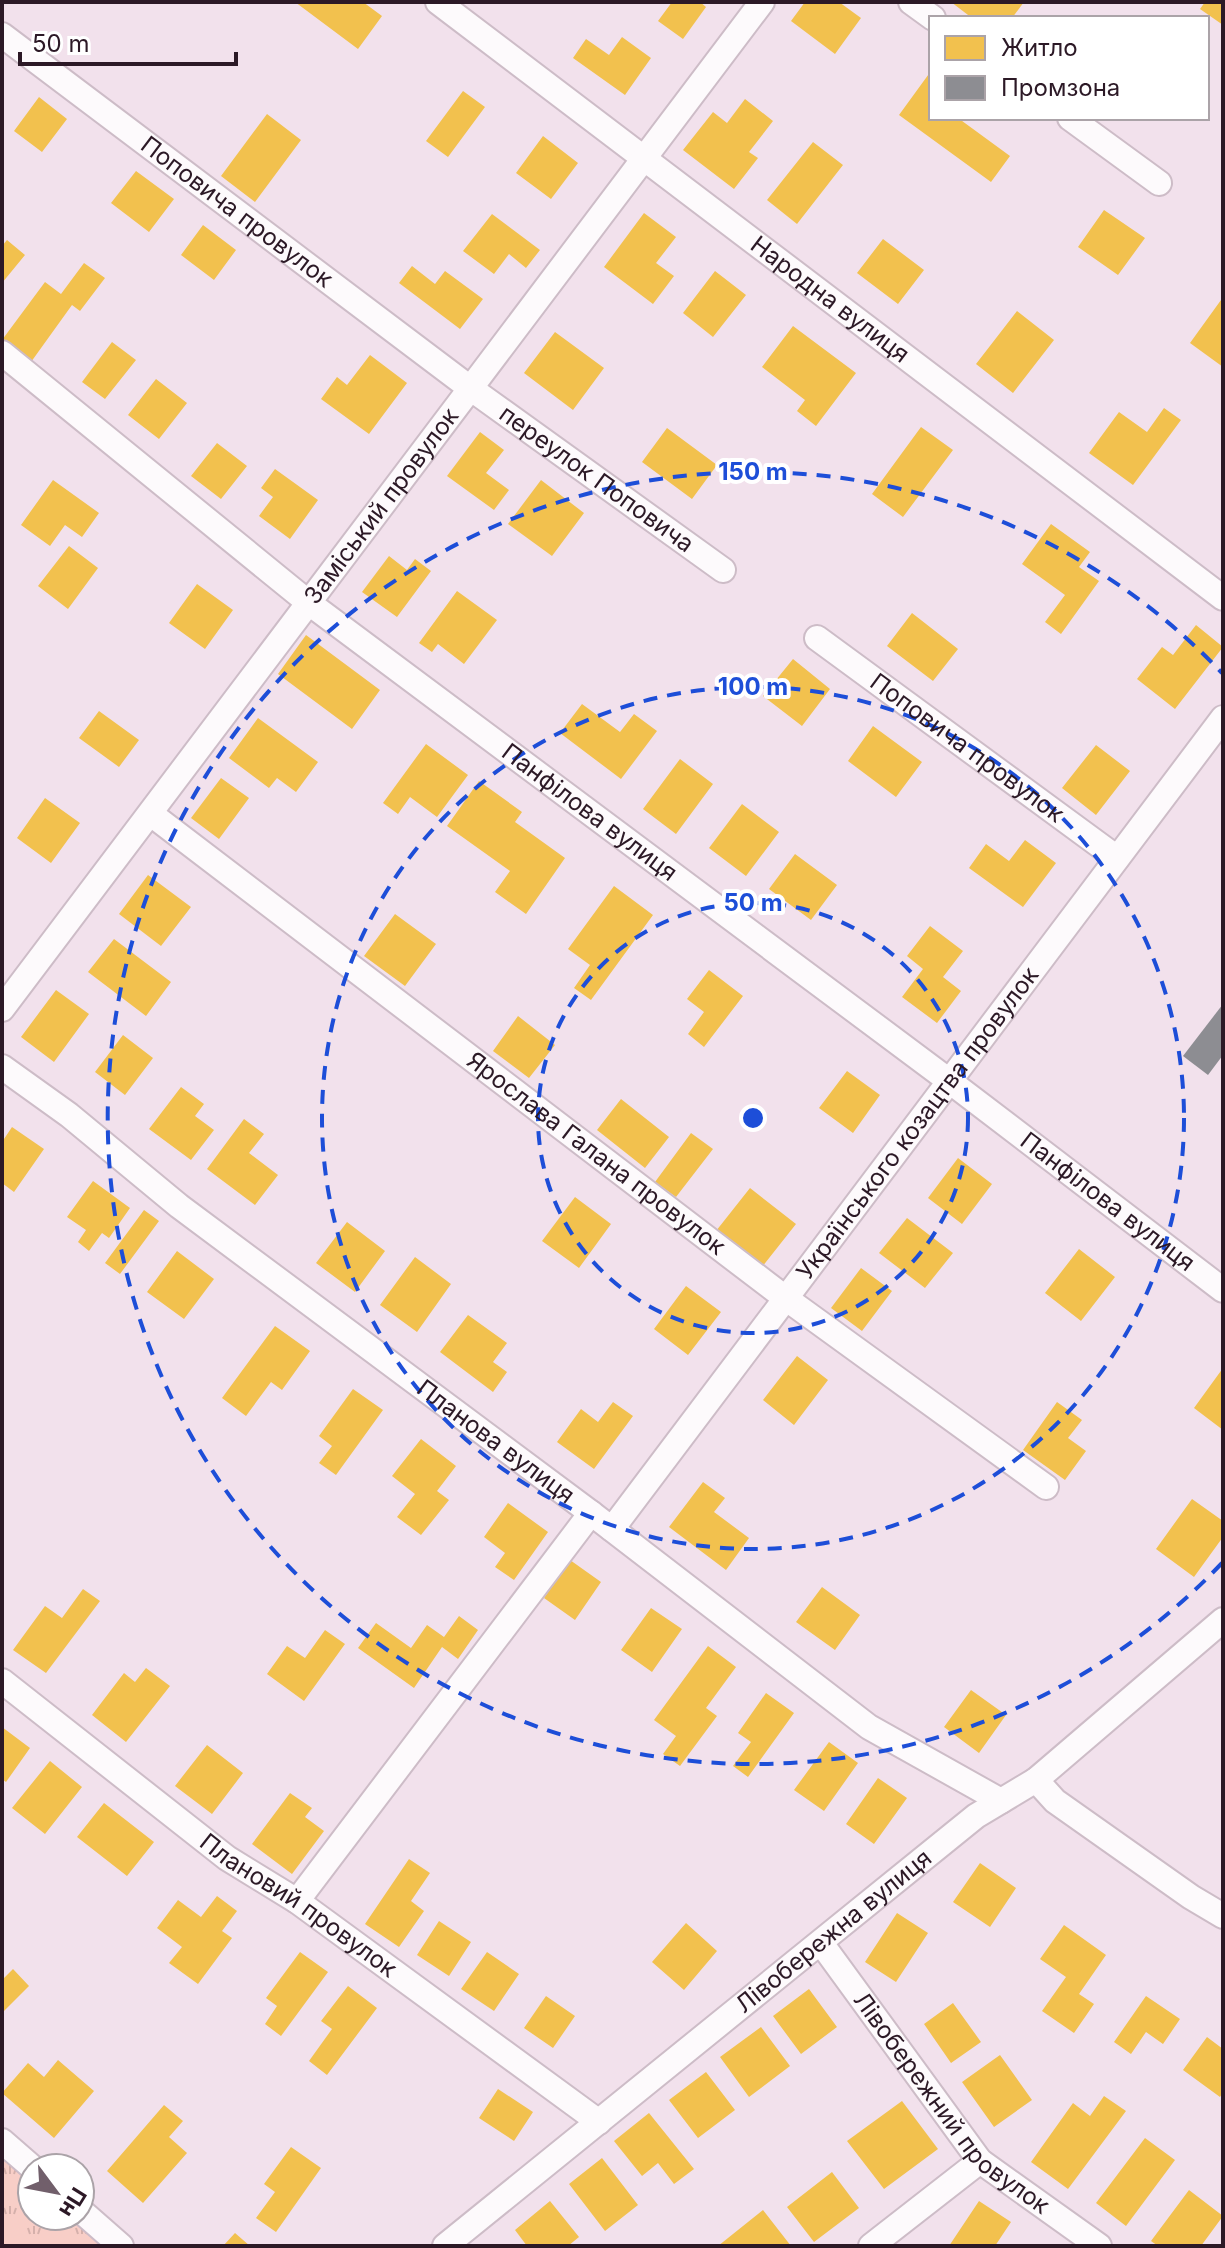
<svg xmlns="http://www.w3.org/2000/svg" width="1225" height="2248" viewBox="0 0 1225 2248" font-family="Inter,sans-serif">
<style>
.grass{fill:url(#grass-tufts)}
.homes{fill:#f2c14e}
.industry{fill:#8d8d92}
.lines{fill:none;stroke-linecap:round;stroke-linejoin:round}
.minor-casing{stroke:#cdbcc7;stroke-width:28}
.minor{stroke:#fdfafc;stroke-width:24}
.ring{fill:none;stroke:#1d4ed8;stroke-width:4;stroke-dasharray:14 10}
.labels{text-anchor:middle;stroke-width:8;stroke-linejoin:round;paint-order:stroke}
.street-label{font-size:24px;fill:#2c1926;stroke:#fff}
.centre{fill:#1d4ed8;stroke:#fff;stroke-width:4}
.ring-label{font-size:24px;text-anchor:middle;font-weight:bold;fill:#1d4ed8;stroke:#fff;stroke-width:8;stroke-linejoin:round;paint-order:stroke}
</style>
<defs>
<pattern id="grass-tufts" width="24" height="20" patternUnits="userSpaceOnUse" patternTransform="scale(2)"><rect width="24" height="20" fill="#f8cec7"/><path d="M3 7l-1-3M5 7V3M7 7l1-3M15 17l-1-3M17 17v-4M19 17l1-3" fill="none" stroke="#d5b0ab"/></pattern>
</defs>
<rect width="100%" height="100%" fill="#f2e1ec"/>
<path class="grass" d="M2,2156L32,2182V2216H71L105,2246H2Z"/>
<path class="homes" d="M295,2H363L382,16L358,49Z
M672,2H700L706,7L683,39L658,21Z
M805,2H839L861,18L835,54L791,21Z
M951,2H1024L1012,18H972Z
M1205,2H1223V25L1200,9Z
M622,37L651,58L625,95L573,58L586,39L609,55Z
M931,71V118H958L1010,156L991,182L899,115Z
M463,91L485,107L448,157L426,141Z
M39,97L67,119L42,152L14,131Z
M745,99L773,121L749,152L758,158L734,189L683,150L713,112L727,123Z
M267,114L301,140L255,202L221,176Z
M543,136L578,163L551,199L516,173Z
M813,142L843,165L797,224L767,200Z
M136,171L174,199L149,232L111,203Z
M1104,210L1145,238L1118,275L1078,247Z
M644,213L676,237L656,263L674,276L653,304L604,267Z
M492,214L540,250L526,268L509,254L494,274L463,251Z
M203,225L236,250L214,280L181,255Z
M883,239L924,270L898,304L857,273Z
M7,240L25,255L2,283V246Z
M84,263L105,278L80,311L72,305L31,362L2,340L45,282L61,294Z
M412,266L435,284L445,271L483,299L460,329L399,283Z
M715,271L746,295L713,337L683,313Z
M1221,300L1223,302V367L1190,343Z
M1017,311L1054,340L1013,393L976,364Z
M793,326L856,373L816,426L797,411L805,400L762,367Z
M555,332L604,368L573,410L524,373Z
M112,342L136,360L105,399L82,382Z
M370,355L407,383L369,434L321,399L337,377L347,385Z
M156,379L187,403L159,439L128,415Z
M1164,408L1181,420L1133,485L1089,453L1119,412L1147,432Z
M921,427L953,450L903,517L872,494Z
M667,428L717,465L692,499L642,462Z
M480,432L504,450L486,473L509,490L494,510L447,476Z
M217,443L247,466L221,499L191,476Z
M275,469L318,500L290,539L259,516L273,497L261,488Z
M53,480L99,513L82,537L65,525L50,546L21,525Z
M541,480L584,513L552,556L508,524Z
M1051,524L1090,552L1079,567L1099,581L1061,634L1045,622L1065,595L1022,564Z
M69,546L98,568L68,609L38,586Z
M389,556L407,570L415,559L431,571L397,617L362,592Z
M197,584L233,610L205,649L169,623Z
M457,591L497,620L464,664L438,644L432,652L419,643Z
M912,613L958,649L933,681L887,646Z
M1196,625L1223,647L1175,709L1137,679L1162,647L1173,655Z
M306,635L380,690L352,729L278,674Z
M793,659L830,689L802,726L763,696Z
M582,704L620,732L634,714L657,731L621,779L560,733Z
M99,711L139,740L119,767L79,738Z
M258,718L318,762L296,792L277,778L269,788L229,758Z
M873,726L922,762L896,797L848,761Z
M426,744L468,775L437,817L410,797L398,814L383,803Z
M1096,745L1130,771L1096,815L1062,788Z
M680,759L713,784L676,834L643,809Z
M221,778L249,798L219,839L191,818Z
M479,781L522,812L515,822L565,858L526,914L495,892L510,871L447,826Z
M45,798L80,823L51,863L17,838Z
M742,804L779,832L746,876L709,848Z
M1025,840L1056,863L1023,907L969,868L986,844L1009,861Z
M795,854L837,885L811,920L769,889Z
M148,875L191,907L161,946L119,914Z
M614,886L653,915L591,1000L574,988L590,965L568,949Z
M395,914L436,944L405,986L364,956Z
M930,926L963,951L943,977L961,991L937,1023L902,997L923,969L907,956Z
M114,939L171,982L146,1016L88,972Z
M709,970L743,996L704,1047L688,1034L704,1012L687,999Z
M56,990L89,1014L54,1062L21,1037Z
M518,1016L555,1045L529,1078L493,1051Z
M123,1035L153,1058L125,1095L95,1072Z
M847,1071L880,1095L853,1133L819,1108Z
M181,1087L204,1104L195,1116L214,1130L191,1160L149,1129Z
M621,1099L669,1137L645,1168L597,1130Z
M244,1119L264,1134L249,1153L278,1175L255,1205L207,1169Z
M12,1127L44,1149L14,1192L2,1183V1142Z
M691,1133L713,1149L676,1197L655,1182Z
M958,1158L992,1184L962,1224L928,1198Z
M93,1181L130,1208L109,1238L102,1233L89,1251L78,1242L86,1230L67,1217Z
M750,1188L796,1224L762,1267L716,1231Z
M575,1197L611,1224L579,1268L542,1241Z
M144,1210L159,1221L120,1274L105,1263Z
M907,1218L953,1253L925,1288L879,1253Z
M347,1222L385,1251L355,1292L316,1263Z
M1079,1249L1115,1277L1081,1321L1045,1293Z
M177,1251L214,1279L184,1319L147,1292Z
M415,1257L451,1284L417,1332L380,1305Z
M861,1268L892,1291L862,1331L831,1308Z
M686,1286L721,1312L688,1355L654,1329Z
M468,1315L507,1343L493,1362L507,1372L493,1392L440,1352Z
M275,1326L310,1351L282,1390L271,1382L246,1416L222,1398Z
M797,1356L828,1380L794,1425L763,1400Z
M1223,1368V1430L1194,1408Z
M353,1389L383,1410L336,1475L319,1463L332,1446L319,1436Z
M613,1402L633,1416L594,1469L557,1442L581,1409L598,1422Z
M1057,1402L1082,1420L1068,1438L1086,1451L1065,1480L1023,1450Z
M421,1439L456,1466L437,1491L449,1500L421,1535L397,1517L415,1494L392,1476Z
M703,1482L725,1498L714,1512L749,1538L726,1570L669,1527Z
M1192,1499L1223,1521V1537L1194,1577L1156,1549Z
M508,1503L548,1532L514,1580L495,1567L505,1553L484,1537Z
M570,1560L601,1582L575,1620L544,1598Z
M822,1587L860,1615L835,1650L796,1622Z
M83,1589L100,1601L46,1673L13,1650L45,1606L62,1618Z
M651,1608L682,1629L652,1672L621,1650Z
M459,1616L478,1630L458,1659L442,1647L414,1688L358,1648L376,1623L411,1648L427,1625L444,1637Z
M325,1630L345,1644L304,1701L267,1674L287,1646L305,1658Z
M708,1646L736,1667L706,1708L717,1716L680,1766L663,1754L676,1736L654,1720Z
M146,1668L170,1686L126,1742L92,1715L124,1673L135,1682Z
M971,1690L1006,1715L979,1753L944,1727Z
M766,1693L794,1713L748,1777L733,1766L751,1742L738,1733Z
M2,1727L30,1748L6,1782L2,1779Z
M829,1742L858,1763L824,1811L794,1790Z
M207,1745L243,1773L212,1814L175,1786Z
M50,1761L82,1787L45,1834L12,1808Z
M878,1778L907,1798L874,1844L846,1824Z
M290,1793L312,1808L305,1817L324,1831L292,1874L252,1844Z
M104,1803L154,1842L127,1876L77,1837Z
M409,1859L430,1873L411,1901L424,1911L399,1947L365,1924Z
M980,1863L1016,1888L990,1927L953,1902Z
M217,1896L237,1911L222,1931L232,1938L198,1984L169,1963L182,1947L157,1928L178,1900L201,1917Z
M897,1913L928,1933L896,1982L865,1962Z
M439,1921L471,1942L449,1976L417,1955Z
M686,1923L717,1951L684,1990L652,1962Z
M1064,1925L1106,1955L1079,1994L1094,2004L1074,2033L1042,2011L1066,1977L1040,1959Z
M300,1952L328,1972L281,2036L265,2024L277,2006L266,1998Z
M487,1952L519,1974L494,2011L461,1989Z
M13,1969L29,1986L2,2013V1980Z
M348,1986L377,2008L327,2075L309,2061L332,2029L321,2021Z
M809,1989L837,2027L801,2054L773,2016Z
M546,1996L575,2016L553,2048L524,2028Z
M1146,1996L1180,2019L1163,2044L1146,2032L1131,2054L1114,2042Z
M953,2003L981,2042L951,2063L924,2024Z
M761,2027L790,2066L749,2097L720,2057Z
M1207,2037L1223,2049V2092L1220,2097L1183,2070Z
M1000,2055L1032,2100L994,2127L962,2082Z
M58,2060L94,2091L54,2138L2,2093L28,2063L44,2077Z
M706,2072L735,2110L698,2138L669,2100Z
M498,2089L533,2112L514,2141L479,2118Z
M1104,2096L1126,2111L1068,2189L1031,2162L1073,2103L1090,2116Z
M902,2101L938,2149L884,2189L847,2141Z
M164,2105L183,2121L169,2137L187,2153L143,2203L107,2171Z
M649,2113L694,2169L674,2184L658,2163L642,2176L614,2141Z
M1145,2138L1175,2160L1126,2226L1096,2203Z
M291,2147L321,2168L276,2232L256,2218L275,2192L264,2184Z
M602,2158L638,2205L605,2231L569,2184Z
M832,2172L859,2208L814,2242L787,2207Z
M1189,2190L1223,2216L1201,2246H1158L1151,2241Z
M550,2201L579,2237L568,2246H527L515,2230Z
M979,2201L1011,2222L995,2246H949Z
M763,2210L791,2246H718Z
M235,2233L250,2246H223Z"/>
<path class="industry" d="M1223,1004V1055L1208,1075L1183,1056Z"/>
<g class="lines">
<g class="minor-casing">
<g id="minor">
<path id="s1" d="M438,2L1223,598"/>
<path d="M911,2L933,18"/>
<path id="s2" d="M2,35L470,388L723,570"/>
<path d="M1070,118L1159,183"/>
<path id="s3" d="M2,353L309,603L948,1080L1223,1290"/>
<path id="s4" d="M817,638L1117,858"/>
<path id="s5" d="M151,814L784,1297L1046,1487"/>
<path id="s6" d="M2,1009L762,2"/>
<path id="s7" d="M2,1067L69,1115L179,1206L591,1513L869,1727L1001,1801"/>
<path id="s8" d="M612,1529L1223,718"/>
<path id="s9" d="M2,1681L227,1858L297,1901L599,2122"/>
<path d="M1036,1780L1055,1801L1191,1897L1223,1916"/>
<path d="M297,1901L591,1513"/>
<path id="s10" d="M821,1943L980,2161L1099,2246"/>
<path d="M2,2141L33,2168"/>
<path d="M80,2210L121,2246"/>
<path id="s11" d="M445,2246L976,1816L1036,1780L1223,1620"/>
<path d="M871,2246L980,2161"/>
</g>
</g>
<use href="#minor" class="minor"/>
</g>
<g class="ring">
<circle cx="753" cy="1118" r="215"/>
<circle cx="753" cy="1118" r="431"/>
<path d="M1222 1563A646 646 0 1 1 1222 673"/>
</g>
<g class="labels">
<g class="street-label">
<text dy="8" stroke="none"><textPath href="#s2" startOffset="294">Поповича провулок</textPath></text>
<text dy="8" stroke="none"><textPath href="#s1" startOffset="492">Народна вулиця</textPath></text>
<text dy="8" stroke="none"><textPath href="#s2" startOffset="742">переулок Поповича</textPath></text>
<text dy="8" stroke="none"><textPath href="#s6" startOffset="630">Заміський провулок</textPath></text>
<text dy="8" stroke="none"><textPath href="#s4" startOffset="186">Поповича провулок</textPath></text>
<text dy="8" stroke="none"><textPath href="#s3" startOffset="746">Панфілова вулиця</textPath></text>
<text dy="8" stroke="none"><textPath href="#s8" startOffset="508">Українського козацтва провулок</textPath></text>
<text dy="8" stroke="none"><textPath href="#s5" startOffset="560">Ярослава Галана провулок</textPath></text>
<text dy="8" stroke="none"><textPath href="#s3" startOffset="1394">Панфілова вулиця</textPath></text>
<text dy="8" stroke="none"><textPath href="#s7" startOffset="620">Планова вулиця</textPath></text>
<text dy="8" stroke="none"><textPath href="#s9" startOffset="372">Плановий провулок</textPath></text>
<text dy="8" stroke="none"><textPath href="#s11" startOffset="500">Лівобережна вулиця</textPath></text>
<text dy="8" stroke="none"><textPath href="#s10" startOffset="208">Лівобережний провулок</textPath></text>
</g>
</g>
<circle cx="753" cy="1118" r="12" class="centre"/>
<g class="ring-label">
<text x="753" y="480">150 m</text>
<text x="753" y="695">100 m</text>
<text x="753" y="911">50 m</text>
</g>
<rect width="1225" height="2248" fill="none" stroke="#2c1926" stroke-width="8"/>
<rect x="929" y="16" width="280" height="104" fill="#ffffff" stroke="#aba3a8" stroke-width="2"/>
<rect x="945" y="36" width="40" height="24" fill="#f2c14e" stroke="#aba3a8" stroke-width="2"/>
<text x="1001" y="56" font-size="24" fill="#2c1926">Житло</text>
<rect x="945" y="76" width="40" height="24" fill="#8d8d92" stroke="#aba3a8" stroke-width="2"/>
<text x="1001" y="96" font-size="24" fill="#2c1926">Промзона</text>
<g transform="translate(56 2192) rotate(122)"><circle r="38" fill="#ffffff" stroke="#aba3a8" stroke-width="2"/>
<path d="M0-6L14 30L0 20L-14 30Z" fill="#715f6b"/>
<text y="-12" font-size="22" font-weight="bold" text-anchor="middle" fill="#2c1926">Пн</text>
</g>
<path d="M20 52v12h216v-12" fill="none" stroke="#2c1926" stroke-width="4"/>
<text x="32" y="52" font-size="24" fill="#2c1926" stroke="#ffffff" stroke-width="6" paint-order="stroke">50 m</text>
</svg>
